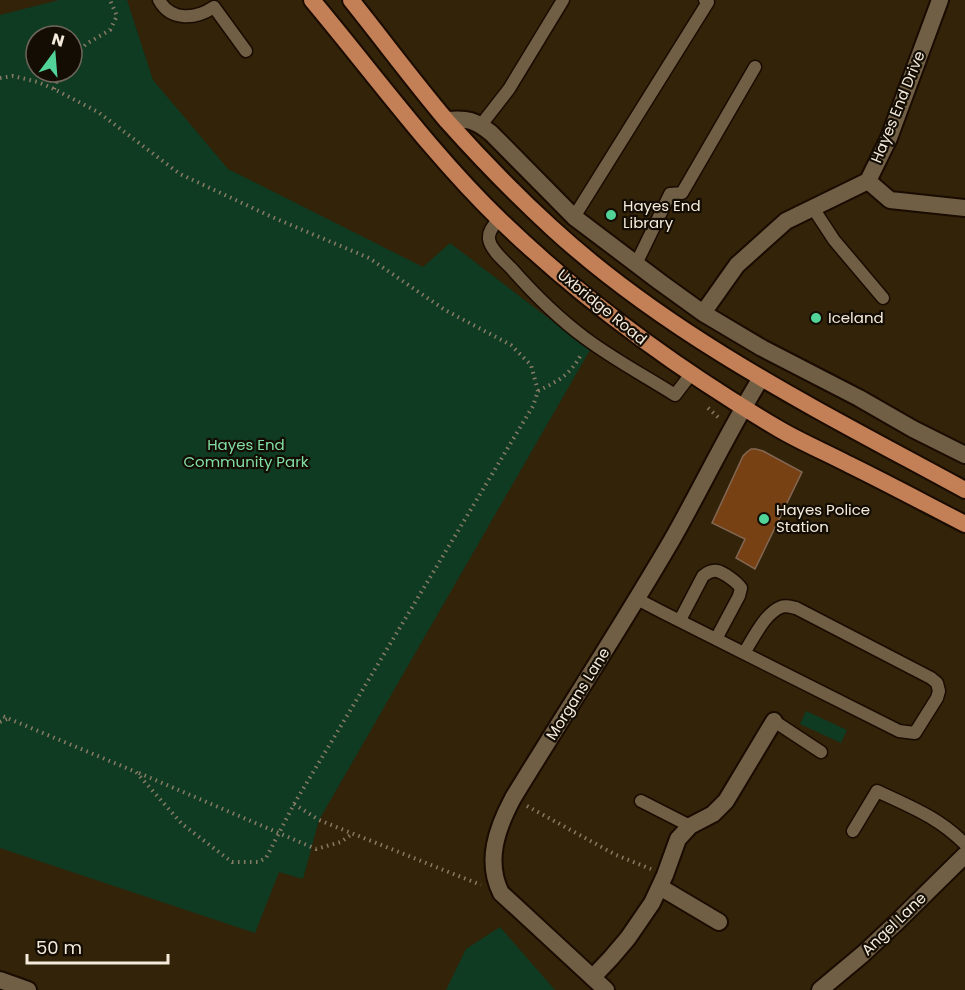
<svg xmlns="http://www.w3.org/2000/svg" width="965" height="990" viewBox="0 0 965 990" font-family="Poppins,sans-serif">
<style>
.green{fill:#0f3b23;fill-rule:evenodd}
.building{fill:#774114;stroke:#826754;stroke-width:1.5}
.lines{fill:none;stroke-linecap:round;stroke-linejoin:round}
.service-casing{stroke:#190b00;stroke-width:15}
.minor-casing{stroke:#190b00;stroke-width:20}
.tertiary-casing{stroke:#190b00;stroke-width:20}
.primary-casing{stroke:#190b00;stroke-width:20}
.path{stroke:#887b66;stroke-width:4;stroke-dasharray:1.5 4.5;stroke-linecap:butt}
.service{stroke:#705f45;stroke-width:12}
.minor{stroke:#705f45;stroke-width:16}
.tertiary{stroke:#705f45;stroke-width:16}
.primary{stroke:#c37f55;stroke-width:16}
.poi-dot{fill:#52d397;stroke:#140d04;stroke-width:2}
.labels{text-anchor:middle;stroke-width:4.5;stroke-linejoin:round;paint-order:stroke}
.street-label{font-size:15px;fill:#f5ebdc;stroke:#140d04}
.poi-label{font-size:15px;fill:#f5ebdc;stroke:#140d04;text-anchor:start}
.park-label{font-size:15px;fill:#80dfa4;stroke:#140d04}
</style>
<rect width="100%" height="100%" fill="#322309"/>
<path class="green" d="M59,0H127L153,80L228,169L423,267L450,243L590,350L319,820L303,879L279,872L255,933L0,848V15ZM36,36H72V72H36Z
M806,711L847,730L841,743L800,724Z
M500,927L555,990H446L466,949Z"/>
<path class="building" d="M751,449H756L763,451L802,472L755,569L736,558L745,539L712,523L743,456L747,452Z"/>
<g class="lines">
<g class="service-casing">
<path id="service" d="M159,0C171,22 196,19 214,7L246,51
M481,125L509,89L563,0
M813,208L834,240L883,298
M574,217L708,2L705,0
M499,219C494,225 488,231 489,239C490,249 504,261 511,268C533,293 558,318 585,338C613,359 645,376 675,395L691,374
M636,264L670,194L682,193L755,67
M637,599L664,613L899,731L915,733L937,698L939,691L937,683L931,678L796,608C791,607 786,605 781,607C765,613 753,639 744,653
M680,620L703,576C707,573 711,570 717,571C723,572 737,582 741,588L739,596L716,639
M774,721L821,752
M641,801L690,826
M853,831L877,791C911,807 938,817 965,844"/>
</g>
<g class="minor-casing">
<path id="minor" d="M447,120C467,118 475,120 491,133L574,217L660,282L703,313L762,348L859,398L913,429L965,455
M868,181L890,200L965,208
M703,313L737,265L786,221L868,181L889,138L940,0
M660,887L719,922
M593,977L611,958L628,938L652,903L665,875L678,839L690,826L713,814L726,801L774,721"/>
</g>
<g class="tertiary-casing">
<path id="tertiary" d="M0,980L28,990
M606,990L501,893C485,861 497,828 513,798C566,711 622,626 673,538C703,485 729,430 761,378
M820,990L863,954L895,924L965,855"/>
</g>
<g class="primary-casing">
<path id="primary" d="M312,0C374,74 431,153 500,220C584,301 679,370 779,429C801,442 825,452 848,464C887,483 926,504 965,524
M351,0C383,40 414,82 447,121C480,158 515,194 552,228C673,339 822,412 965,490"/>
</g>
<path class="path" d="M72,59L86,44L110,30L117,16L110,0
M0,78L13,76L38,82L54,89L98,112L180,174L272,217L369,258L445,310L511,345L531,365L538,391L533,406L294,804L266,858L258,862H232L182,824L136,772L0,715
M54,89L58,77L62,72
M538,391C561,379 569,376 582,353
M708,408L720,419
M0,722L7,719
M139,773L316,849L341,842L352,834
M294,804L319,820L481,885
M527,806L616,855L651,869"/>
<use href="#service" class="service"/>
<use href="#minor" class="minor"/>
<use href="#tertiary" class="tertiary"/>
<use href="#primary" class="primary"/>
</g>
<g class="poi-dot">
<circle cx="611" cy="215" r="6"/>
<circle cx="816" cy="318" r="6"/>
<circle cx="764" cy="519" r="6"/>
</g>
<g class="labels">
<g class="street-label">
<text transform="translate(898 107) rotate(-68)" y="5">Hayes End Drive</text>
<text transform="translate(602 307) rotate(39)" y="5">Uxbridge Road</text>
<text transform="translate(578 694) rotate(-58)" y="5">Morgans Lane</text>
<text transform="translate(894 924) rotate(-44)" y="5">Angel Lane</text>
</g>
<g class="poi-label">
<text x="623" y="211">Hayes End<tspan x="623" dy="17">Library</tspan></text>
<text x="828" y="323">Iceland</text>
<text x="776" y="515">Hayes Police<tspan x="776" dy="17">Station</tspan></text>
</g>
<g class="park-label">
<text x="246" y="450">Hayes End<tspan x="246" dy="17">Community Park</tspan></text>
</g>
</g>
<g transform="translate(54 54) rotate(16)"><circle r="28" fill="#140d04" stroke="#6e665a" stroke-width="1.5"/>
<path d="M0-4.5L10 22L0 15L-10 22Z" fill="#52d397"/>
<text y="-9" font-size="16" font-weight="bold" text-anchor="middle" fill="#f5ebdc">N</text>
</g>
<path d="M27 954v9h141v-9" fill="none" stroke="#f5ebdc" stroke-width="3"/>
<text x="36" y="954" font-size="18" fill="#f5ebdc" stroke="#140d04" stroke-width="4.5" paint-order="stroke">50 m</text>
</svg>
